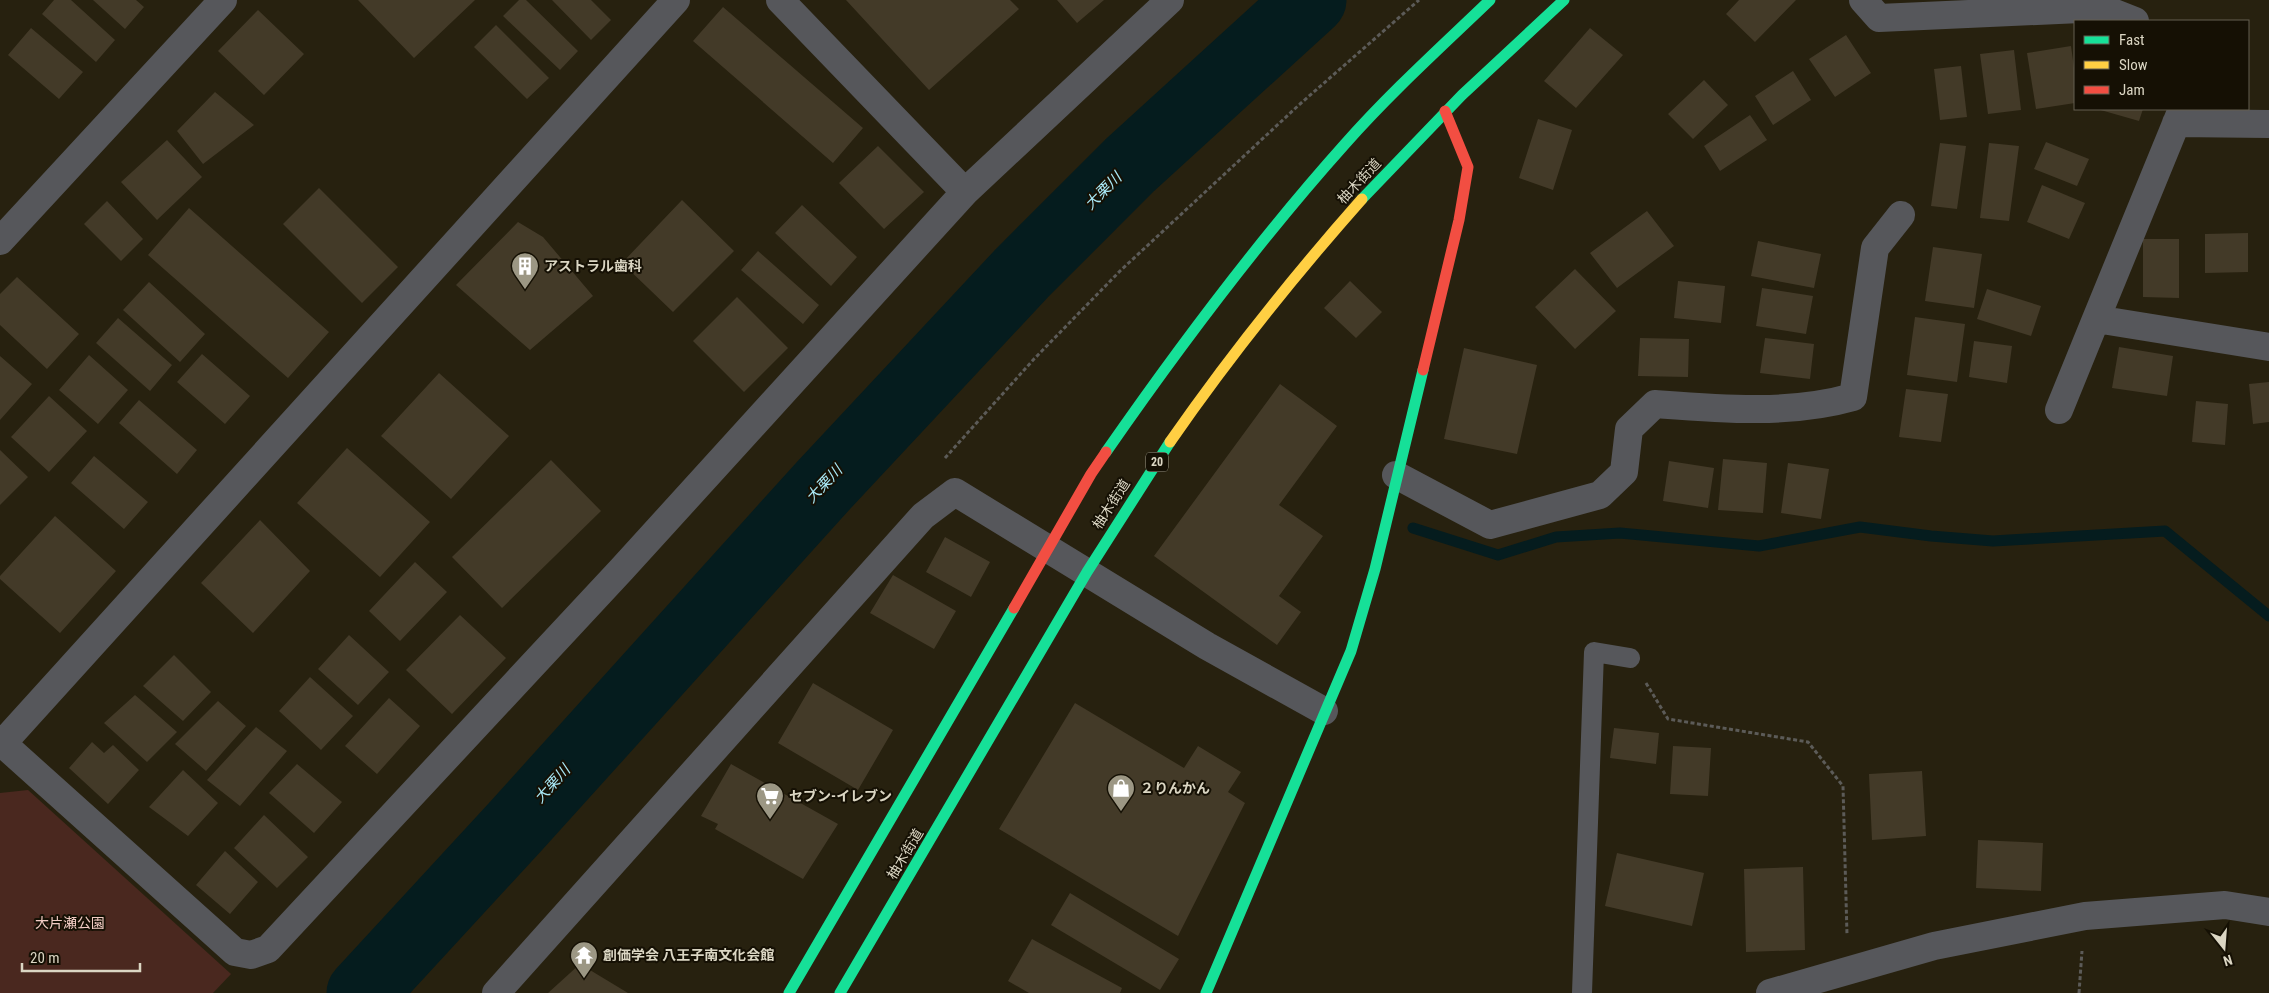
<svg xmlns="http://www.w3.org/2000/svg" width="2269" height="993" viewBox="0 0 2269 993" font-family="'Roboto Condensed','Noto Sans JP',sans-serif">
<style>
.green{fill:#4a281f}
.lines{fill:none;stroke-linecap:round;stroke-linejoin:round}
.stream{stroke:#051c1e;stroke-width:11}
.river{stroke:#051c1e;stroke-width:71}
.building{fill:#433a28}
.path{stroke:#5c5b58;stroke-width:3;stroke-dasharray:4 2.5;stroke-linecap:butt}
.lane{stroke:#56575b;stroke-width:20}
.street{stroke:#56575b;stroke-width:28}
.fast{stroke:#16e098;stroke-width:11}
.slow{stroke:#ffcf43;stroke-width:11}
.jam{stroke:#f24e42;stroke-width:11}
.labels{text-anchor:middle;stroke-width:4;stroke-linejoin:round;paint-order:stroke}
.shield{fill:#151004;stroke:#a09b8a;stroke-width:1}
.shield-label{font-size:12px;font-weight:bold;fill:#dbd6c3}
.street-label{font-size:14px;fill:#dbd6c3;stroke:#151004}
.poi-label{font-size:14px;font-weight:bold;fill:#dbd6c3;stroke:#151004;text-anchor:start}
.park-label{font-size:14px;fill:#f2ccc4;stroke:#151004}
.water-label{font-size:15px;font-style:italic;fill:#a9e9f7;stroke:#151004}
</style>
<rect width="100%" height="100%" fill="#27210f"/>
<path class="green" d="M28,790L231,974L213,993H0V793Z"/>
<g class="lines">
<path class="stream" d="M1413,528L1498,555L1556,537L1620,533L1759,546L1860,527L1931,536L1993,541L2165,531L2269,616"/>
<path class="river" d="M362,993L516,826L823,486L1022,273L1130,165L1311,0"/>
</g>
<path class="building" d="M54,0H71L115,40L96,62L42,14Z
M93,0H136L144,7L125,29Z
M358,0H475L414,58Z
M519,0H526L578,51L560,70L503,16Z
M552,0H591L611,20L591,40Z
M846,0H1010L1019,9L929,90Z
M1057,0H1104L1077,23Z
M1739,0H1796L1755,42L1726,14Z
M723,7L863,128L833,163L693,41Z
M258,10L304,54L264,95L218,51Z
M496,25L549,78L527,99L474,47Z
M31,28L83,72L59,99L8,55Z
M1590,28L1623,55L1576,108L1544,81Z
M1846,35L1871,73L1835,97L1809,59Z
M2071,46L2075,75V103L2036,109L2027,53Z
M2014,50L2021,110L1988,114L1980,54Z
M1961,66L1967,117L1940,120L1934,69Z
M1793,71L1811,100L1773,125L1755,96Z
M1704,80L1728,105L1693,139L1668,114Z
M215,92L254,125L203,164L177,131Z
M2097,109H2143L2139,121Z
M1750,115L1767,140L1720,171L1704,146Z
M1538,119L1572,130L1553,190L1519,178Z
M167,140L202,177L157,220L121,182Z
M2046,142L2089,159L2077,186L2034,169Z
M1940,143L1966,146L1957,209L1931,206Z
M1989,143L2019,146L2009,221L1980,218Z
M878,146L924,192L884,229L839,183Z
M2042,185L2085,203L2069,239L2027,222Z
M319,188L398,267L362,303L283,224Z
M682,200L734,251L673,312L622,263Z
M107,201L143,239L121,261L84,224Z
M802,205L857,257L831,286L775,233Z
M189,208L329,332L288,378L148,255Z
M1647,211L1674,246L1617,288L1590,253Z
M518,222L543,237L593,296L530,350L456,285Z
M2248,233V272L2205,273V234Z
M2143,239H2179V298L2143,297Z
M1758,241L1821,254L1814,288L1751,276Z
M1933,247L1982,254L1974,308L1925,301Z
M758,251L819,305L803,324L741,270Z
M1575,269L1616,311L1575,349L1535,307Z
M17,277L79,334L47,369L0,325V294Z
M1350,281L1382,312L1356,338L1324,308Z
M1678,281L1725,286L1721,323L1674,318Z
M149,282L205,334L180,362L123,310Z
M1762,288L1813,296L1806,334L1756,326Z
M1987,289L2041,306L2031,336L1977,319Z
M737,297L788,348L744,392L693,341Z
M1915,317L1965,324L1957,382L1907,375Z
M118,318L172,365L150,391L96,343Z
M1640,338L1689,339L1688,377L1638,376Z
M1765,338L1814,344L1810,379L1760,373Z
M1974,341L2012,346L2007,383L1969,377Z
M2119,347L2173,356L2167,396L2112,388Z
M1464,348L1537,365L1517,454L1444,439Z
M202,354L250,396L225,424L177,382Z
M89,355L128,390L98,424L59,390Z
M0,356L32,384L0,420Z
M439,373L509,436L451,499L381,436Z
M2269,382V422L2253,424L2249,384Z
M1280,384L1337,426L1279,505L1323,536L1279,596L1301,612L1277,645L1154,556Z
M1906,389L1948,394L1941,442L1899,437Z
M49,396L87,431L49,472L11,437Z
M139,400L197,450L177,474L119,423Z
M2196,401L2228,404L2225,445L2192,442Z
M347,448L430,522L380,577L297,503Z
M0,450L28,477L0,505Z
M94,456L148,502L124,529L71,483Z
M1723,459L1767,463L1763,513L1718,510Z
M551,460L601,511L502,608L452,557Z
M1669,461L1714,468L1708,508L1663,501Z
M1788,463L1829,469L1821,519L1781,513Z
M55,516L116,571L60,633L0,579V576Z
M260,520L310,571L253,633L201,583Z
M945,537L990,562L971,597L926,572Z
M415,562L447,592L400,641L369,611Z
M893,575L956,611L934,649L870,613Z
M460,615L506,658L452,714L406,670Z
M349,635L389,672L358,705L318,669Z
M174,655L211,692L183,721L143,686Z
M310,677L353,716L321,750L279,711Z
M813,683L893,730L858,790L778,743Z
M135,695L177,732L147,762L104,723Z
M389,698L420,726L377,774L345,746Z
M218,701L246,726L206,771L175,744Z
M1075,703L1184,768L1198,746L1241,772L1228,792L1245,803L1178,936L999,829Z
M256,727L287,751L240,806L207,780Z
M1614,728L1659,733L1656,764L1610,758Z
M92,742L104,753L113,745L139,770L108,804L69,768Z
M1673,746L1711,748L1708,796L1670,794Z
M297,764L342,802L314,833L269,793Z
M731,764L838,824L803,879L715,829L718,824L701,816Z
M183,770L218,803L188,836L149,807Z
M1922,771L1926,836L1872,840L1869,774Z
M264,815L308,857L277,888L234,848Z
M1978,840L2043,843L2041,891L1976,888Z
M225,851L258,882L230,914L196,885Z
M1617,853L1704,873L1692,926L1605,906Z
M1803,867L1805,950L1746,952L1744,869Z
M1070,893L1179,959L1160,990L1051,925Z
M1032,939L1122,988L1120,993H1029L1008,981Z
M580,964L628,993H548Z"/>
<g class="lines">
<path class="path" d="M945,458L1034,359L1120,271L1300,104L1419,0
M1646,683L1668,719L1808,742L1843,786L1847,935
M2079,993L2082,951"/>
<path class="lane" d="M1582,993L1594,652L1630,658"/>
<path class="street" d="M780,0L965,192
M1863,0L1879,18L2102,8L2135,21
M2182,109L2096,319L2269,347
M2176,123L2269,124
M0,241L223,0
M2059,410L2096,319
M1396,475L1490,525L1600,495L1624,472L1629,429L1655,404C1721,409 1790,415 1853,397L1875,248L1901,215
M2,743L235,952L251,955L268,949L622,569L965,192L1170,0
M0,746L676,0
M496,993L923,516L955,492L1207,646L1324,711
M1770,993L1934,946L2085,916L2225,905L2269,912"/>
<path class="fast" d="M1362,199L1462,95L1564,0
M1106,452C1179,347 1260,239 1345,144C1390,93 1441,47 1490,0
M789,993L1014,608
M840,993L1087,572L1170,442
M1206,993L1351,651L1375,569L1423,370"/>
<path class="slow" d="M1170,442C1229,357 1293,277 1362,199"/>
<path class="jam" d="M1423,370L1459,220L1468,167L1445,111
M1014,608L1091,474L1106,452"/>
</g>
<defs>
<g id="building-pin" transform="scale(1.4375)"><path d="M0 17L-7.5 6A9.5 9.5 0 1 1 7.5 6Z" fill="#9c9784" stroke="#151004"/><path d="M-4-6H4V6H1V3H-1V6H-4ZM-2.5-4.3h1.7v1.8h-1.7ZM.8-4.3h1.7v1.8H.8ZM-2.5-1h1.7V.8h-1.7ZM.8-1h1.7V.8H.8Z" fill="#fff"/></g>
<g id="shop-pin" transform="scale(1.4375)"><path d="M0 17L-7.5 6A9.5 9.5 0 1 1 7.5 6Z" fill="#9c9784" stroke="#151004"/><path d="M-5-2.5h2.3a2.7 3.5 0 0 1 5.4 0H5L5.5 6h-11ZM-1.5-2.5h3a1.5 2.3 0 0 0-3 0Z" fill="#fff"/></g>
<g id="supermarket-pin" transform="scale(1.4375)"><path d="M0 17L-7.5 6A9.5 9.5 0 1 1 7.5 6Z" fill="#9c9784" stroke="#151004"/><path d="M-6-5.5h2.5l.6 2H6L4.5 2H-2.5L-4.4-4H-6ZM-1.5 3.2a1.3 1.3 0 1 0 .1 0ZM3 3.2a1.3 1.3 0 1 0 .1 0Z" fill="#fff"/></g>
<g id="temple-pin" transform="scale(1.4375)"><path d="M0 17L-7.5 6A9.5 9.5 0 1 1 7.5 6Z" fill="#9c9784" stroke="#151004"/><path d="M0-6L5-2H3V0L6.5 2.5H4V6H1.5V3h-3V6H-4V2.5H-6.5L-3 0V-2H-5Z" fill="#fff"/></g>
</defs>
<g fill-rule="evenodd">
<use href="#building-pin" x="525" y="266"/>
<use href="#shop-pin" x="1121" y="788"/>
<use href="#supermarket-pin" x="770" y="796"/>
<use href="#temple-pin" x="584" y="955"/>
</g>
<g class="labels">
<rect class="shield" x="1146" y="452.5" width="22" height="19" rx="4"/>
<g class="shield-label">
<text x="1157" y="466">20</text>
</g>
<g class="street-label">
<text transform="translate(1359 181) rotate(-47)" y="5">柚木街道</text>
<text transform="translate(1111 504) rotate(-57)" y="5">柚木街道</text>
<text transform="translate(905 854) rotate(-59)" y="5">柚木街道</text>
</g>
<g class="poi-label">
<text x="544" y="271">アストラル歯科</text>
<text x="1140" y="793">２りんかん</text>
<text x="789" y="801">セブン-イレブン</text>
<text x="603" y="960">創価学会 八王子南文化会館</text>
</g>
<g class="park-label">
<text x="70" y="928">大片瀬公園</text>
</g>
<g class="water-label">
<text transform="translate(1103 191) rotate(-45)" y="5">大栗川</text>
<text transform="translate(824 484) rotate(-47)" y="5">大栗川</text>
<text transform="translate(552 784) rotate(-48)" y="5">大栗川</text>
</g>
</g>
<rect x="2074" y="20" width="175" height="90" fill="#151004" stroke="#645f50"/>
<rect x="2084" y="36" width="25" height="8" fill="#16e098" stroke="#645f50"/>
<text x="2119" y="45" font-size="15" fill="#dbd6c3">Fast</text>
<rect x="2084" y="61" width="25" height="8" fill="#ffcf43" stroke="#645f50"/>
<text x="2119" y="70" font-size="15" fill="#dbd6c3">Slow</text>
<rect x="2084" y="86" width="25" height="8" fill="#f24e42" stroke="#645f50"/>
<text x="2119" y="95" font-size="15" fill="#dbd6c3">Jam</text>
<g transform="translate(2224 948) rotate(163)" stroke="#151004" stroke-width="4" paint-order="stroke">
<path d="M0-4L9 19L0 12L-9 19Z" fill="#dbd6c3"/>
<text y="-8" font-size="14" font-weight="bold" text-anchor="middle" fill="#dbd6c3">N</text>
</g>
<path d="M22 963v8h118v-8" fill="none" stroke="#dbd6c3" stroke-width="2.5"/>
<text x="30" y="963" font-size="15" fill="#dbd6c3" stroke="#151004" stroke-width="4" paint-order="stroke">20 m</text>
</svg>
